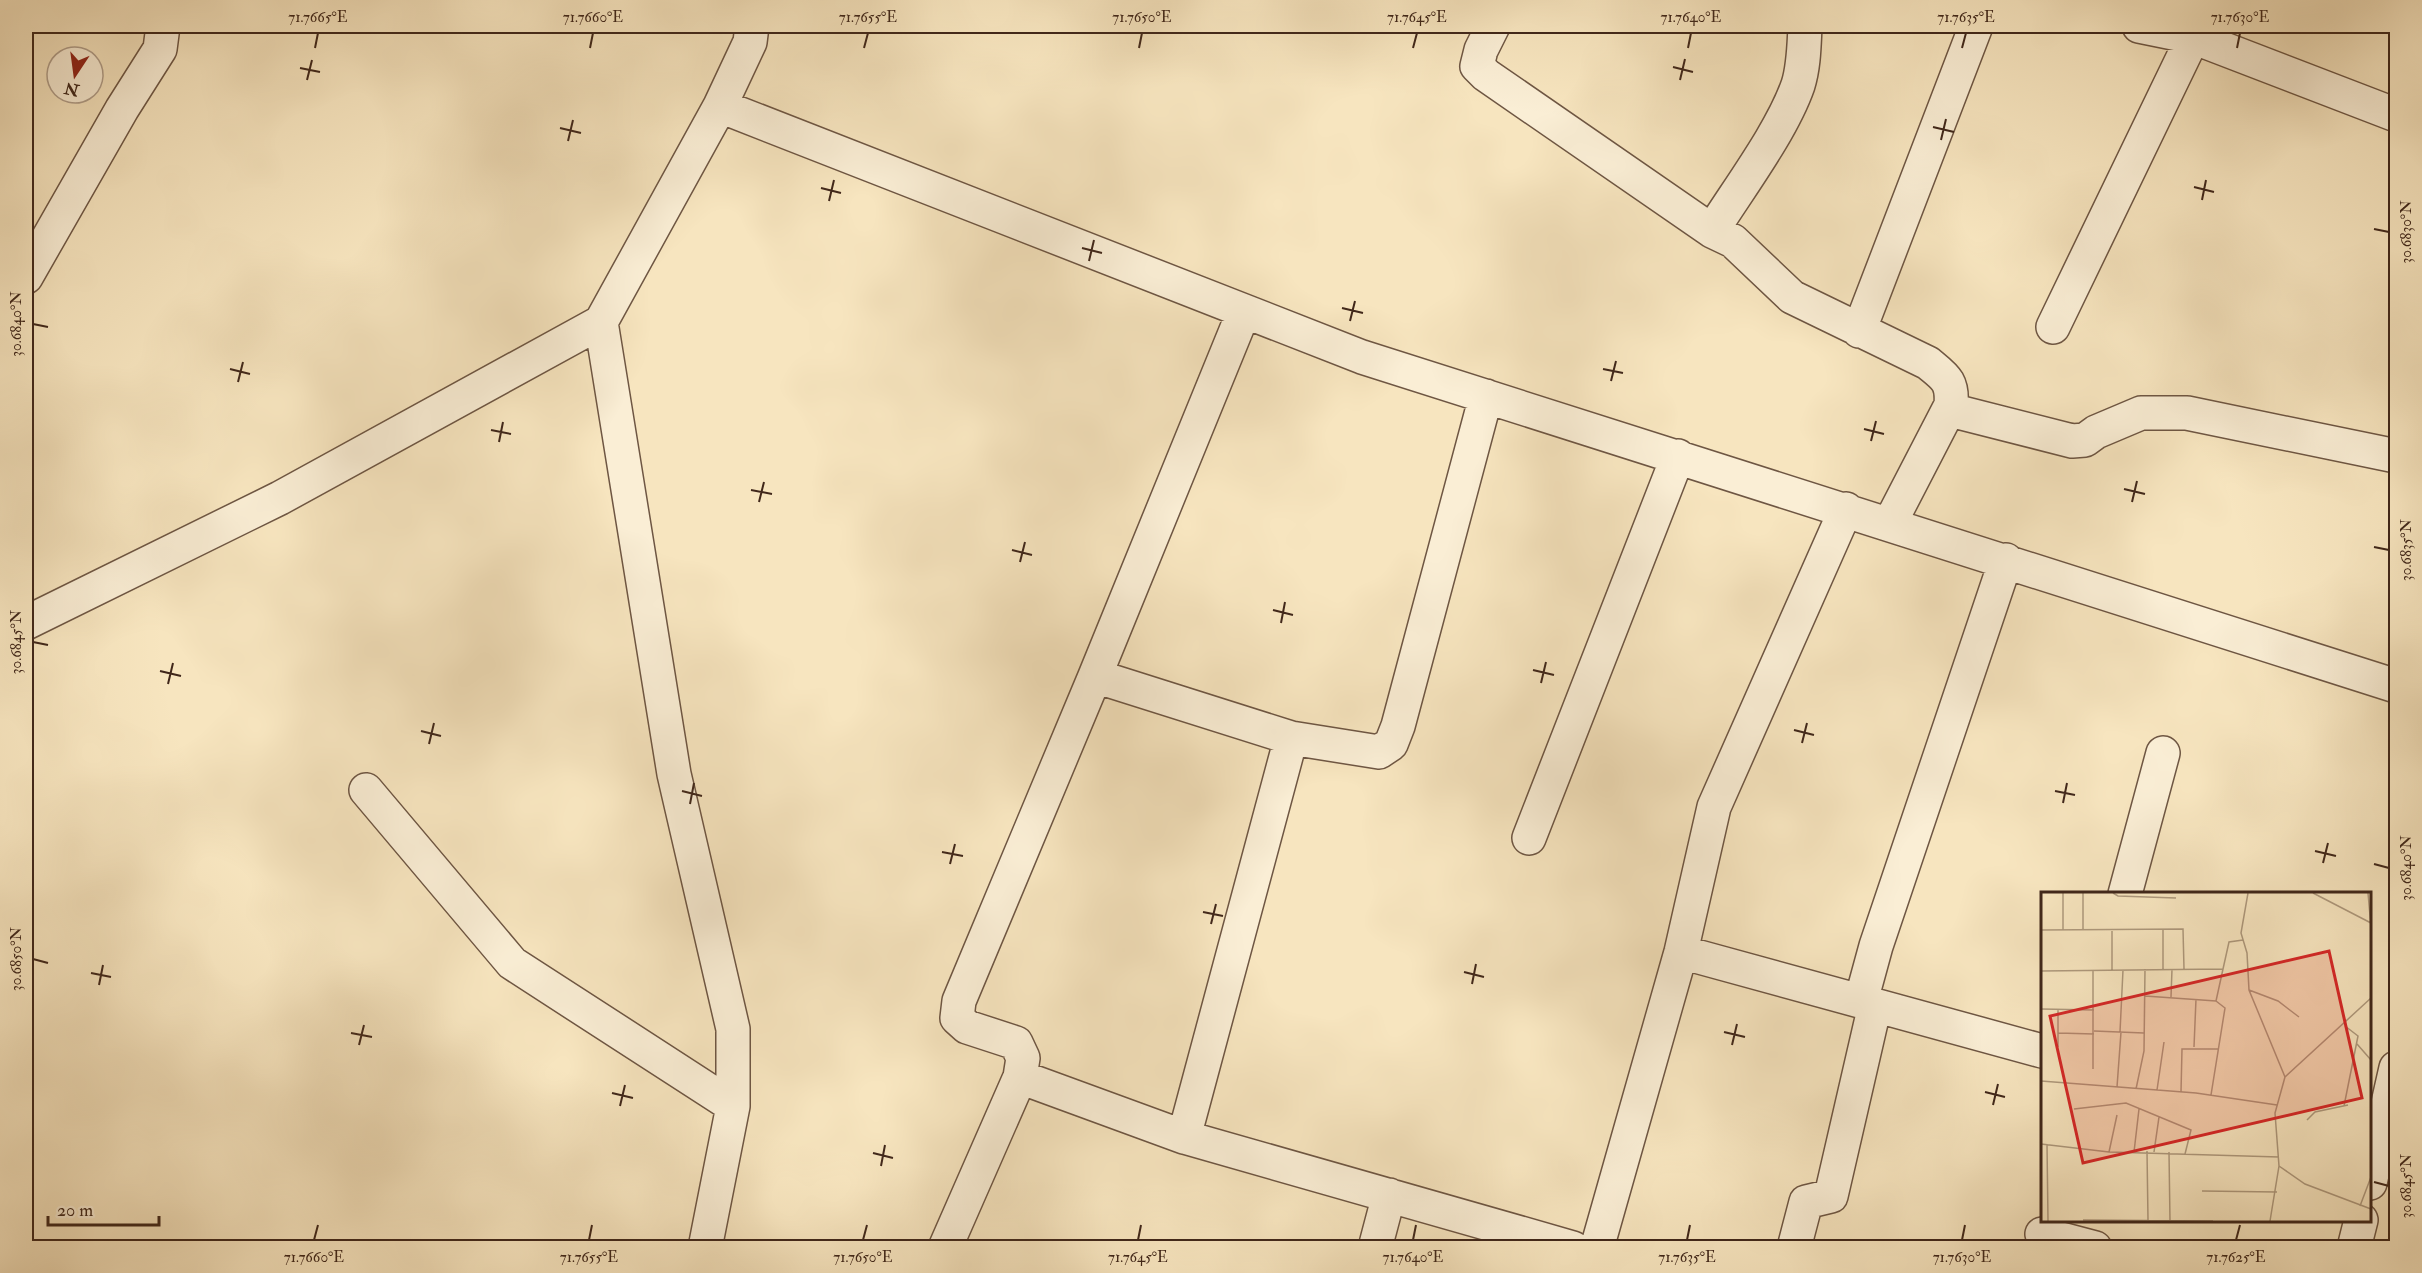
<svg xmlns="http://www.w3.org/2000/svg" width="2422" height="1273" viewBox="0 0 2422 1273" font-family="'IM FELL Double Pica',serif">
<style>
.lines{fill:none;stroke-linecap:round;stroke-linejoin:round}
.minor-casing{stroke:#6e5643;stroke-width:36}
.minor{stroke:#faeed5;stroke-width:33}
.ticks{fill:none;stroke:#40271a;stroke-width:2}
.inset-road{fill:none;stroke:#ae997d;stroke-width:1.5}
.view{fill:#d62828;fill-opacity:0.15;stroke:#d62828;stroke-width:3}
.inset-edge{fill:none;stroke:#40271a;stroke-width:3}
.neatline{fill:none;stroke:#40271a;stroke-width:2}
.ticks-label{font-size:15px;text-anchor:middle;fill:#40271a}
</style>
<rect width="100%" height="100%" fill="#f7e5bf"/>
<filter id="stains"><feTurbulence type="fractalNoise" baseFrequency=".00333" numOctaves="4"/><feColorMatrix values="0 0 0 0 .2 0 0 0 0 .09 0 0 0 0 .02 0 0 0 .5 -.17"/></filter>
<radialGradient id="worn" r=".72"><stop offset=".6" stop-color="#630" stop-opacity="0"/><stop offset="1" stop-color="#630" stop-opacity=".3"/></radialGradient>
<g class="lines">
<g class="minor-casing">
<path id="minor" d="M1493,26L1481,50L1477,66L1486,75L1712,231L1733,241L1792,297L1928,363C1945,377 1953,381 1951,405L1958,412L2072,441L2085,440L2096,432L2141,413H2187L2396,456
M2139,26L2193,37L2396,115
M720,106L1362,357L2396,686
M1712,231C1739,188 1782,131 1798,85C1804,66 1804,45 1805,26
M26,277L122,109L160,49L163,26
M601,322L674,774L733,1029V1106L705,1248
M2053,327L2193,37
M1859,331L1976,26
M1890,523L1951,405
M26,623L280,498L601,322L720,106L750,42L752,26
M1095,676L1291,738L1379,752L1391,744L1398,726L1486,396
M366,790L512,963L733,1106
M1529,838L1678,456
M2125,894L2163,753
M1681,952L2042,1051
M1861,1001L1876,946L2006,560
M1020,1077L1184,1137L1573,1248
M1184,1137L1291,738
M2370,1183L2396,1068
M2042,1234L2095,1248
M945,1248L1020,1077L1023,1058L1016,1043L967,1027L957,1018L959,1001L1095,676L1244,311
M1375,1248L1389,1195
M1597,1248L1681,952L1714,807L1846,509
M1794,1248L1806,1202L1831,1196L1875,1005
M2354,1248L2361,1220"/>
</g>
<use href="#minor" class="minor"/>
</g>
<path class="ticks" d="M315,48L318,33M590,48L593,33M864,48L868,33M1139,48L1142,33M1413,48L1417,33M1688,48L1691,33M1962,48L1966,33M2237,48L2240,33M1673,67L1693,72M300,68L320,72M307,80L312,60M1680,80L1685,59M1933,127L1954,132M560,128L581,133M1941,140L1946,119M568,141L573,120M2194,187L2214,192M821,188L841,193M2202,200L2206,180M829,201L834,180M2374,229L2389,232M1082,248L1102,253M1089,261L1094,240M1342,308L1363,313M1350,321L1355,301M33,324L48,327M230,369L250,374M1603,369L1623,373M1611,381L1616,361M238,382L243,362M1864,429L1884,434M491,430L511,434M1871,441L1876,421M499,442L503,422M2124,489L2145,494M751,490L772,494M759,502L764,482M2132,502L2137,481M2374,547L2389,550M1012,550L1032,555M1020,562L1025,542M1273,610L1293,615M1281,623L1285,602M33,642L48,645M1533,670L1554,675M160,671L181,676M1541,683L1546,662M168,684L173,663M1794,730L1814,735M421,731L441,736M1802,743L1807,723M429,744L434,723M682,791L702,796M2055,791L2075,795M2063,803L2067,783M690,804L694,783M2315,851L2336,856M942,852L963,856M2323,863L2328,843M950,864L955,844M2374,864L2389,868M1203,912L1223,916M1211,924L1216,904M33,959L48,963M1464,972L1484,977M91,973L111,977M1472,984L1476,964M99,985L103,965M1724,1032L1745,1037M351,1033L372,1037M359,1045L364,1025M1732,1045L1737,1024M1985,1092L2005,1097M612,1093L633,1098M1993,1105L1998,1084M620,1106L625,1085M873,1153L893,1158M881,1166L885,1145M2374,1182L2389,1186M314,1240L318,1225M589,1240L592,1225M863,1240L867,1225M1138,1240L1141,1225M1413,1240L1416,1225M1687,1240L1690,1225M1962,1240L1965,1225M2236,1240L2240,1225"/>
<g transform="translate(2041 892)">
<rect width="330" height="330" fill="#f7e5bf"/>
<path class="inset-road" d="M22,1V38M72,1L77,4L135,6M207,1L200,41L206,61L208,98L244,185M272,1L330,31M327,1L330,35M0,38L142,37L143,77M42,38V1M71,39V78M122,77V37M52,78V177M0,79L182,77M208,98L237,109L258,125M104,104L175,109M130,105L131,77M0,117L53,118M53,139L103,141M79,140L82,78M17,141L53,142M316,152L330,168M17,155V118M153,155L155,107M0,189L155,201L236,213M76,195L80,140M95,197L103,159L104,77M116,198L123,150M140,200L141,157H177M170,203L184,116L175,109L182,77L188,50L202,48M303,214L317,144L304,134M33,217L85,211L150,238L144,262M266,228L274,220L307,213M0,252L68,260L238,265M6,252L7,329M106,259L107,328M68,260L76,223M93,260L98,217M113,260L118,225M128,260L129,329M238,274L264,292L330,317M161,299L236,300M319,314L330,285M42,328L172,329M229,329L238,274L234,221L244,185L330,106"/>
<path class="view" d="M288,59L321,206L42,271L9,124Z"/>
<rect width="330" height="330" class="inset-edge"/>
</g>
<rect width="2422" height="1273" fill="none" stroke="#f7e5bf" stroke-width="66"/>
<g transform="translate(75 75) rotate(193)"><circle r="28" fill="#faeed5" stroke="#b09e8a" stroke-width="1.5"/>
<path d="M0-4.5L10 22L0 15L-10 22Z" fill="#8f2418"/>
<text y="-9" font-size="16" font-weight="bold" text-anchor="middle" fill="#40271a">N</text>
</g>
<path d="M48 1216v9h111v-9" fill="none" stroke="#40271a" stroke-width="3"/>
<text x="57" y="1216" font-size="18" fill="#40271a" stroke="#faeed5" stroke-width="4.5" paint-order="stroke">20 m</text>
<rect x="33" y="33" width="2356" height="1207" class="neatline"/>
<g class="ticks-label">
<text x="318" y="22">71.7665°E</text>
<text x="593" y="22">71.7660°E</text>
<text x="868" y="22">71.7655°E</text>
<text x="1142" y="22">71.7650°E</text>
<text x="1417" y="22">71.7645°E</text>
<text x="1691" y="22">71.7640°E</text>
<text x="1966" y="22">71.7635°E</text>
<text x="2240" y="22">71.7630°E</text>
<text transform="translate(2406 232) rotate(-90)" y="5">30.6830°N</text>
<text transform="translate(16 324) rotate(-90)" y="5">30.6840°N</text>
<text transform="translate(2406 550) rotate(-90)" y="5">30.6835°N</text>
<text transform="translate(16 642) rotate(-90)" y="5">30.6845°N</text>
<text transform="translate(2406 868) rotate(-90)" y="5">30.6840°N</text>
<text transform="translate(16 959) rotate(-90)" y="5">30.6850°N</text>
<text transform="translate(2406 1186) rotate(-90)" y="5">30.6845°N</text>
<text x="314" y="1262">71.7660°E</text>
<text x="589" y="1262">71.7655°E</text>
<text x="863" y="1262">71.7650°E</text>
<text x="1138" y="1262">71.7645°E</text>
<text x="1413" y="1262">71.7640°E</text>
<text x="1687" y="1262">71.7635°E</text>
<text x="1962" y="1262">71.7630°E</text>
<text x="2236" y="1262">71.7625°E</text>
</g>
<rect width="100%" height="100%" filter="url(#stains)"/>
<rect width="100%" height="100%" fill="url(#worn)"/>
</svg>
